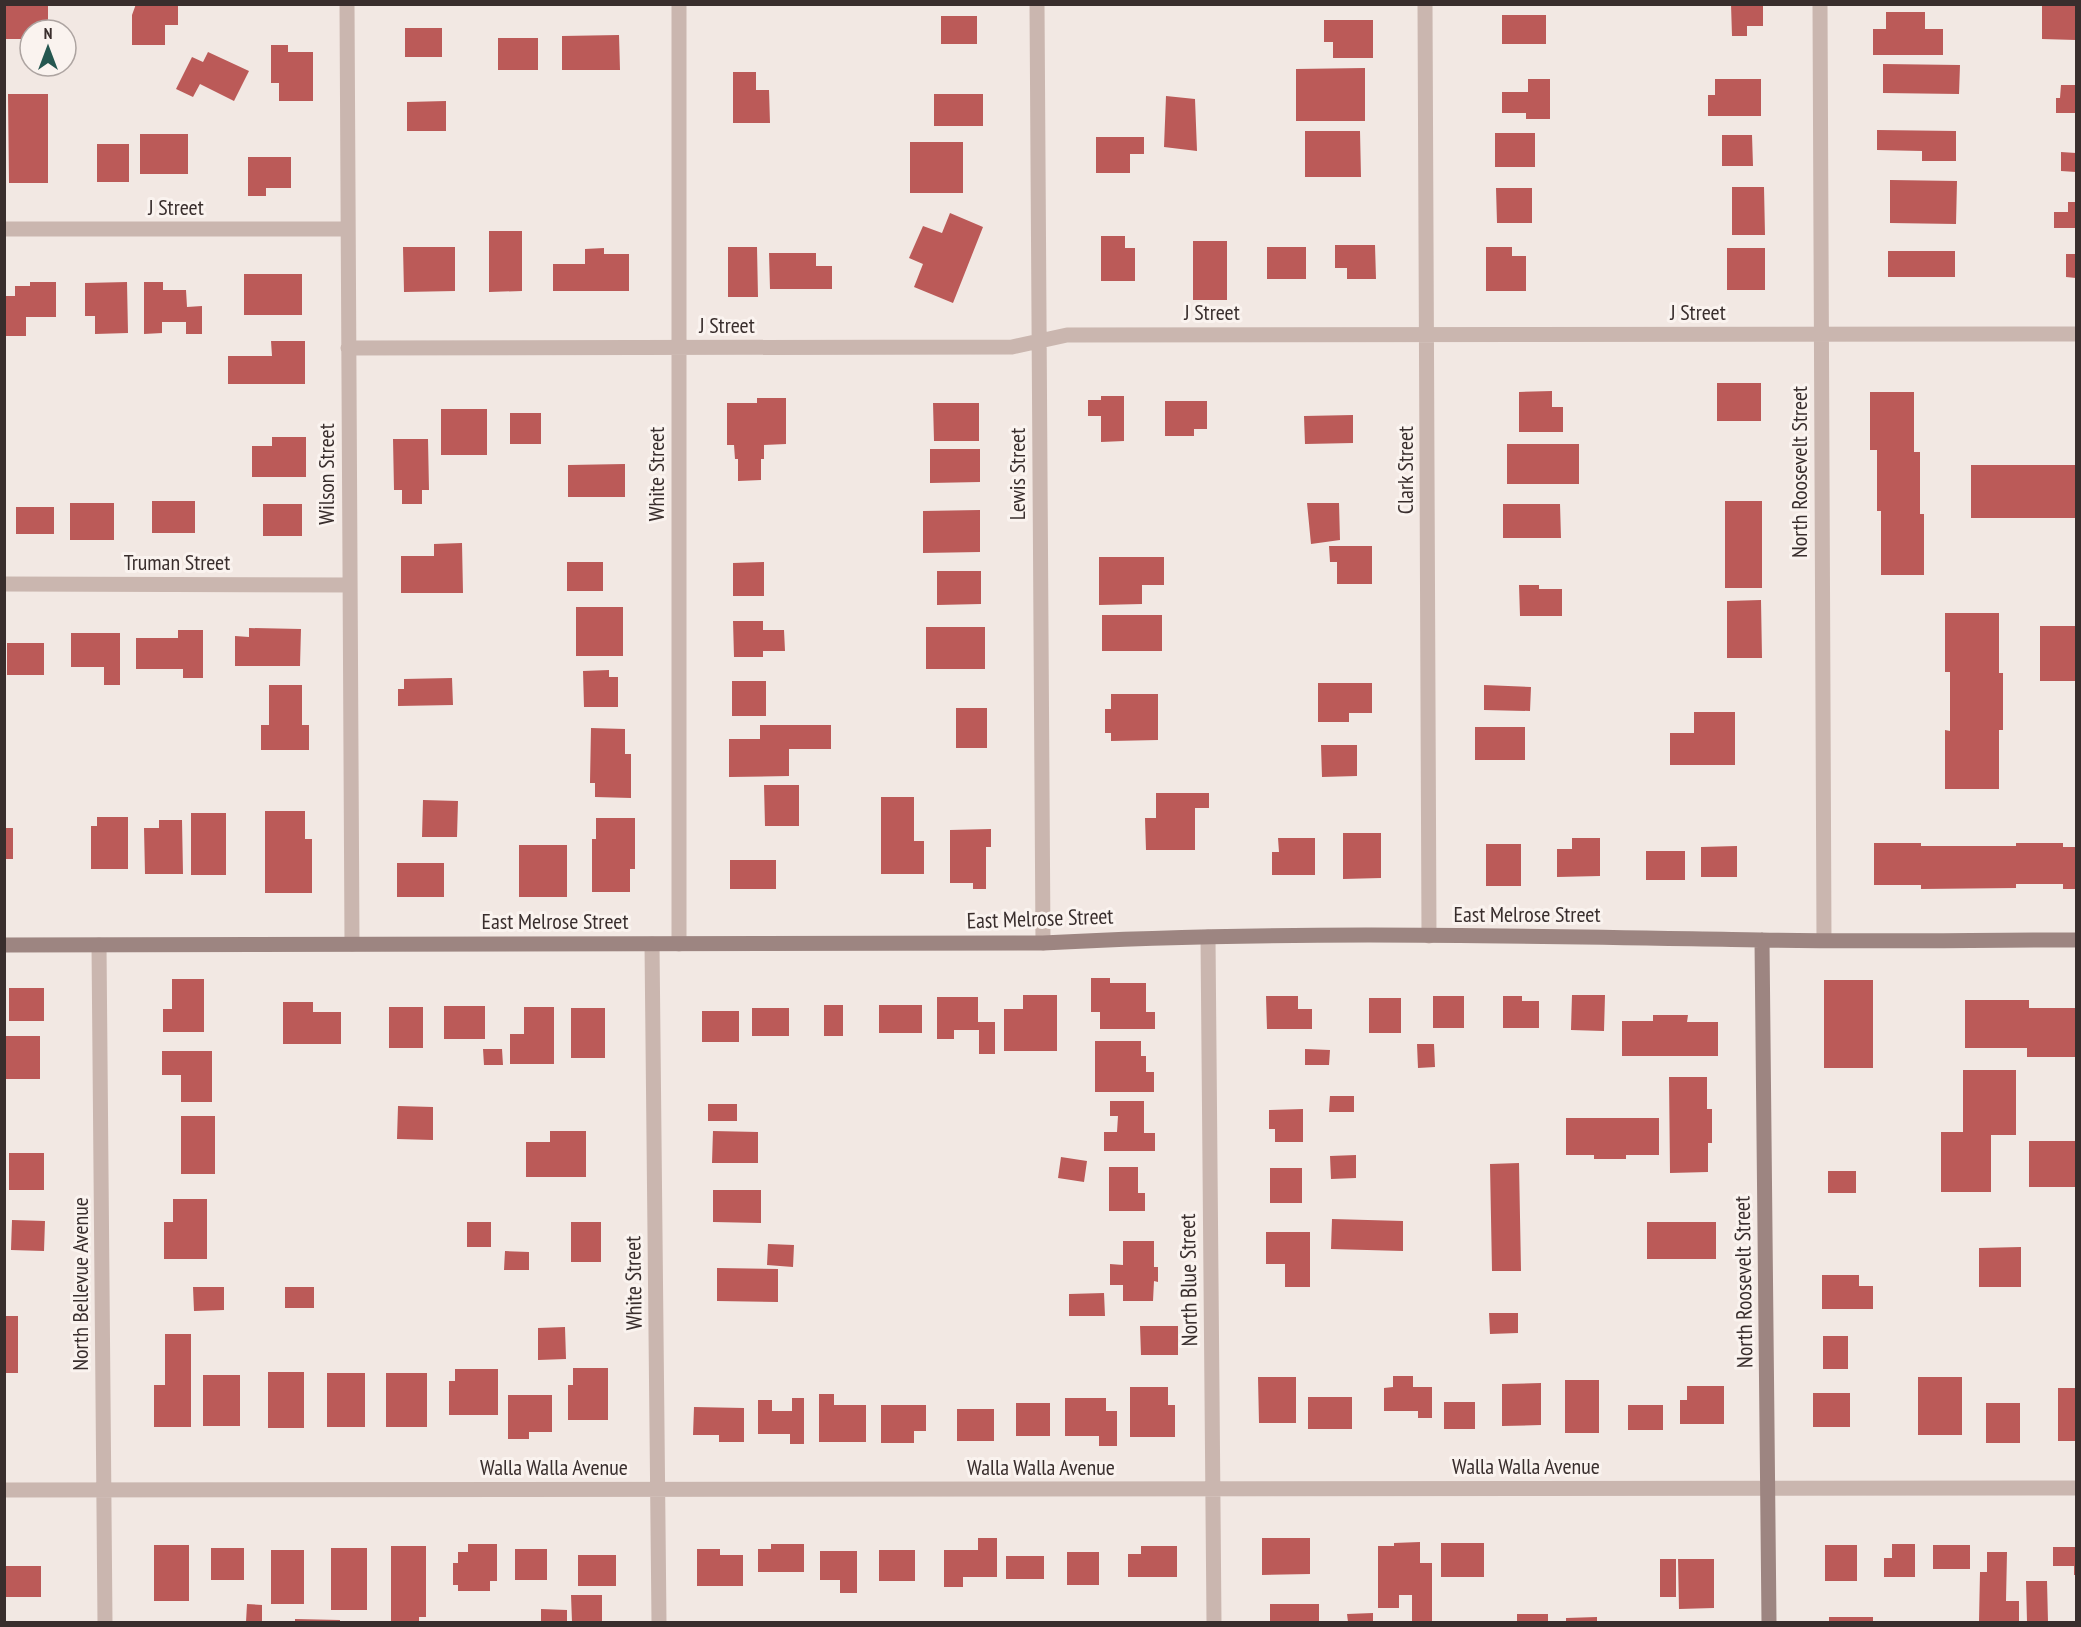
<svg xmlns="http://www.w3.org/2000/svg" width="2081" height="1627" viewBox="0 0 2081 1627" font-family="'PT Sans Narrow',sans-serif">
<style>
.building{fill:#bb5a58}
.lines{fill:none;stroke-linecap:round;stroke-linejoin:round}
.street{stroke:#cab6af;stroke-width:15}
.secondary{stroke:#9d8581;stroke-width:15}
.labels{text-anchor:middle;stroke-width:6;stroke-linejoin:round;paint-order:stroke}
.street-label{font-size:22px;fill:#392e2d;stroke:#faf3ef}
</style>
<rect width="100%" height="100%" fill="#f2e8e3"/>
<path class="building" d="M4,4H48V30H30V39H4Z
M136,4H178V25H165V45H132V15Z
M1731,4H1763V26H1747V36H1732Z
M2042,4H2076V40L2042,39Z
M1886,12H1925V29H1943V55H1873V29H1886Z
M1502,15H1546V44H1502Z
M941,16H977V44H941Z
M1324,20H1373V58H1333V42H1324Z
M405,28H442V57H405Z
M619,35L620,70H562V36Z
M498,38H538V70H498Z
M271,45H288V52H313V101H279V83H271Z
M208,52L249,71L234,101L200,84L193,97L176,89L192,57L203,62Z
M1883,64L1960,65L1959,94L1883,93Z
M1365,68V121H1296V69Z
M733,72H756V90H769L770,123H733Z
M1528,79H1550V119H1526V113H1502V92H1528Z
M1715,79H1761V116H1708V95H1715Z
M2061,85H2076V113H2056V98H2060Z
M8,94H48V183H9Z
M934,94H983V126H934Z
M1166,96L1195,99L1197,151L1164,147Z
M446,101V131H407V102Z
M1877,130L1956,131V161H1922V151L1877,150Z
M1305,131H1360L1361,177H1305Z
M1495,133H1535V167H1495Z
M140,134H188V174H140Z
M1722,135H1752L1753,166H1722Z
M1096,137H1144V154H1130V173H1096Z
M910,142H963V193H910Z
M97,144H129V182H97Z
M2061,152L2076,153V172L2061,171Z
M248,157H291V188H266V196H248Z
M1890,180L1957,181L1956,224L1890,223Z
M1732,187H1764L1765,235H1732Z
M1496,188H1532V223H1497Z
M2068,202H2076V228H2054V212H2068Z
M950,213L983,227L953,303L914,287L923,264L909,258L923,226L942,233Z
M489,231H522V291L489,292Z
M1101,236H1125V248H1135V281H1101Z
M1193,241H1227V300H1193Z
M1335,245H1375L1376,279H1347V268H1335Z
M403,247H455V291L404,292Z
M728,247H757L758,297H728Z
M1267,247H1306V279H1267Z
M1486,247H1512V256H1526V291H1486Z
M604,248V254H629V291H553V264H585V249Z
M1727,248H1765V290H1727Z
M1888,251H1955V277H1888Z
M769,253H816V266H832V289H770Z
M2066,254H2076V278L2066,277Z
M244,274H302V315H244Z
M30,282H56V317H26V336H4V296H15V286H30Z
M127,282L128,333L95,334V316H85V283Z
M144,282H163V290H186L187,307L202,306V334H186V322H162V333L144,334Z
M271,341H305V384H228V356H272Z
M1717,383H1761V421H1717Z
M1552,391V407H1563V432H1519V392Z
M1870,392H1914V452H1920V514H1924V575H1881V511H1877V450H1870Z
M1101,396H1124V441L1101,442V416H1088V400H1101Z
M757,398H786V444L764,445V459H761V480L738,481V459H735L734,445H727V403H757Z
M1165,401H1207V429H1194V436H1165Z
M933,403H979V441H934Z
M441,409H487V455H441Z
M510,413H541V444H510Z
M1353,415V443L1305,444L1304,416Z
M272,437H306V477H252V446H272Z
M393,439H428L429,490H422V504H402V490H394Z
M1507,444H1579V484H1507Z
M930,449H980V482L930,483Z
M625,464V497H568V465Z
M1971,465H2076V518H1971Z
M152,501H195V533H152Z
M1725,501H1762V588H1725Z
M70,503H114V540H70Z
M1307,503H1339L1340,540L1311,544Z
M263,504H302V536H263Z
M1503,504H1560L1561,538H1503Z
M16,507H54V534H16Z
M980,510V552L923,553V511Z
M462,543L463,593H401V556H434V544Z
M1329,546H1372V584H1337V562H1330Z
M1099,557H1164V585H1142V604L1099,605Z
M567,562H603V591H567Z
M764,562V596H733V563Z
M937,571H981V604L937,605Z
M1519,585H1539V589H1562V616H1520Z
M1761,600L1762,658H1727V601Z
M576,607H623V656H576Z
M1945,613H1999V673H2003V730H1999V789H1945V730L1950,731V672H1945Z
M1102,615H1162V651H1102Z
M733,621H763V630H784L785,651H763V657H734Z
M2040,626H2076V681H2040Z
M926,627H985V669H926Z
M249,628L301,629L300,666H235V636L249,637Z
M178,630H203V678H183V669H136V638H178Z
M71,633H120V685H104V667H71Z
M7,643H44V675H7Z
M609,670V677H618V707H584L583,671Z
M452,678L453,705L398,706V689H404V679Z
M732,681H766V716H732Z
M1318,683H1372V713H1349V722H1318Z
M269,685H302V725H309V750H261V725H269Z
M1484,685L1531,687L1530,711L1484,710Z
M1111,694H1158V740L1111,741V733H1105V709H1111Z
M956,708H987V748H956Z
M1694,712H1735V765H1670V733H1694Z
M760,725H831V749H789V776L729,777V739H760Z
M1475,727H1525V760H1475Z
M591,728L625,729V754H631V798L595,797V783H590Z
M1321,745H1357V776L1322,777Z
M764,785H799V826H765Z
M1156,793H1209V808H1195V850H1146L1145,818H1156Z
M881,797H914V841H924V874H881Z
M423,800L458,801L457,837H422Z
M265,811H305V839H312V893H265Z
M191,813H226V875H191Z
M97,817H128V869H91V826H97Z
M596,818H635V869H630V892H592V839H596Z
M159,820H182L183,874H145L144,828H159Z
M4,828H13V859H4Z
M991,829V847H986V889H973V883H950V830Z
M1343,833H1381V878L1343,879Z
M1278,838H1315V875H1272V852H1279Z
M1572,838H1600V876L1557,877V849H1572Z
M1874,843H1921V846H2016V843H2063V847H2076V889H2063V884H2016V888L1921,889V885H1874Z
M1486,844H1521V886H1486Z
M519,845H567V897H519Z
M1737,846V877H1701V847Z
M1646,851H1685V880H1646Z
M730,860H776V889H730Z
M397,863H444V897H397Z
M1091,978H1110V983H1146V1012H1155V1029H1100V1012H1091Z
M172,979H204V1032H163V1009H172Z
M1824,980H1873V1068H1824Z
M9,988H44V1021H9Z
M1023,995H1057V1051H1004V1009H1023Z
M1572,995H1605L1604,1031L1571,1030Z
M1266,996H1298V1009H1312V1029H1267Z
M1433,996H1464V1028H1433Z
M1503,996H1522V1001H1539V1028H1503Z
M937,997H978V1022H995V1054H979V1030H954V1039H937Z
M1369,998H1401V1033H1369Z
M1965,1000H2029V1008H2076V1057H2027V1048H1965Z
M283,1002H313V1012H341V1044H283Z
M824,1005H843V1036H824Z
M879,1005H922V1033H879Z
M444,1006H485V1039H444Z
M389,1007H423V1048H389Z
M524,1007H554V1064H510V1034H524Z
M571,1008H605V1058H571Z
M752,1008H789V1036H752Z
M702,1011H739V1042H702Z
M1653,1015H1688L1687,1022H1718V1056H1622V1021H1653Z
M4,1036H40V1079H4Z
M1095,1041H1141V1056H1146V1072H1154V1092H1095Z
M1417,1044H1434L1435,1067L1418,1068Z
M483,1049H502L503,1065H484Z
M1305,1049L1330,1050L1329,1065H1305Z
M162,1051H212V1102H181V1075H162Z
M1963,1070H2016V1135H1991V1192H1941V1132H1963Z
M1669,1077H1707V1109H1712V1143H1708V1172L1670,1173Z
M1330,1096H1354V1112H1329Z
M1110,1101H1144V1133H1155V1151H1104V1132H1117L1118,1116H1110Z
M708,1104H737V1121H708Z
M398,1106L433,1107V1140L397,1139Z
M1303,1109V1142H1275V1129H1269V1110Z
M181,1116H215V1174H181Z
M1566,1118H1659V1155H1626V1159H1594V1155H1566Z
M550,1131H586V1177H526V1142H550Z
M713,1131L758,1132V1163H712Z
M2029,1141H2076V1187H2029Z
M9,1153H44V1190H9Z
M1356,1155V1178L1331,1179L1330,1156Z
M1061,1157L1087,1161L1084,1182L1058,1178Z
M1519,1163L1521,1271H1492L1490,1164Z
M1109,1167H1138V1193H1145V1211H1109Z
M1270,1168H1302V1203H1270Z
M1828,1171H1856V1193H1828Z
M713,1190H761V1223L713,1222Z
M173,1199H207V1259H164V1222H173Z
M1332,1219L1403,1221V1251L1331,1249Z
M12,1220L45,1221L44,1251L11,1250Z
M467,1222H491V1247H467Z
M571,1222H601V1262H571Z
M1647,1222H1716V1259H1647Z
M1266,1232H1310V1287H1285V1264H1266Z
M1123,1241H1154V1267H1158V1282L1154,1281L1153,1301H1123V1285H1110V1264L1123,1265Z
M768,1244L794,1245L793,1267L767,1265Z
M2021,1247V1287H1979V1248Z
M505,1251L529,1252V1270H504Z
M717,1268L778,1269V1302L717,1301Z
M1822,1275H1859V1286H1873V1309H1822Z
M193,1287H224V1310L194,1311Z
M285,1287H314V1308H285Z
M1104,1293L1105,1316H1069V1294Z
M1489,1313H1518V1333L1490,1334Z
M4,1316H18V1373H4Z
M1140,1326H1178V1355H1141Z
M565,1327L566,1359L538,1360V1328Z
M165,1334H191V1427H154V1385H165Z
M1823,1336H1848V1369H1823Z
M573,1368H608V1420H568V1385H573Z
M455,1369H498V1415H449V1381H455Z
M268,1372H304V1428H268Z
M327,1373H365V1427H327Z
M386,1373H427V1427H386Z
M203,1375H240V1426H203Z
M1393,1376H1413V1387H1432V1418H1418V1411H1384V1388L1393,1387Z
M1258,1377H1296V1423H1259Z
M1918,1377H1962V1435H1918Z
M1565,1380H1599V1433H1565Z
M1541,1383V1425L1502,1426V1384Z
M1687,1386H1724V1424H1680V1400H1687Z
M1130,1387H1168V1405H1175V1437H1130Z
M2058,1388H2076V1441H2058Z
M1813,1393H1850V1427H1813Z
M819,1394H834V1405H866V1442H819Z
M508,1395H552V1432H529V1439H508Z
M1308,1397H1352V1429H1308Z
M792,1398H804V1444H790V1434H758V1400H772V1411H792Z
M1065,1398H1106V1411H1117V1446H1099V1436H1065Z
M1444,1402H1475V1429H1444Z
M1016,1403H1050V1436H1016Z
M1986,1403H2020V1443H1986Z
M881,1405H926V1431H914V1443H881Z
M1628,1405H1663V1430H1628Z
M694,1407L744,1408V1442H719V1435H693Z
M957,1409H994V1441H957Z
M978,1538H997V1577H963V1587H944V1550H978Z
M1262,1538H1310V1574L1262,1575Z
M1420,1542V1563H1432V1622H1412V1595H1399V1608H1378V1546H1394V1543Z
M1441,1543H1484V1577H1441Z
M468,1544H497V1581H490V1591H458V1585H453V1563H458V1552H468Z
M771,1544H804V1572H758V1549H771Z
M1892,1544H1915V1577H1884V1558H1892Z
M154,1545H189V1601H154Z
M1825,1545H1857V1581H1825Z
M1933,1545H1970V1569H1933Z
M391,1546H426V1617H419V1622H391Z
M1141,1546H1177V1577H1128V1554H1141Z
M2053,1547H2076V1575H2074V1566H2053Z
M211,1548H244V1580H211Z
M331,1548H367V1610H331Z
M515,1549H547V1580H515Z
M697,1549H720V1555H743V1586H697Z
M271,1550H304V1604H271Z
M879,1550H915V1581H879Z
M820,1551H857V1593H840V1580H820Z
M1067,1552H1099V1585H1067Z
M1987,1552H2007L2006,1601H2019V1622H1979L1980,1572H1987Z
M578,1555H616V1586H578Z
M1006,1556H1044V1579H1006Z
M1660,1559H1676V1597H1660Z
M1678,1559H1714V1608L1679,1609Z
M6,1566H41V1597H6Z
M2026,1581H2047L2048,1622H2027Z
M571,1595H602V1622H572Z
M247,1604L262,1605V1622H246Z
M1270,1604H1319V1622H1270Z
M541,1609L567,1610V1622H541Z
M1373,1613V1622H1348L1347,1614Z
M1517,1614H1548V1622H1517Z
M1597,1617V1622H1566V1618Z
M1829,1617H1873V1622H1829Z
M295,1619L340,1620V1622H295Z"/>
<g class="lines">
<path class="street" d="M347,4L352,944
M679,4V944
M1037,4L1043,943
M1425,4L1429,936
M1820,4L1824,940
M4,229H348
M348,348L1012,347L1067,335L2076,334
M4,584L350,585
M1208,937L1214,1622
M652,944L659,1622
M99,945L105,1622
M4,1490L2076,1488"/>
<path class="secondary" d="M1762,940L1769,1622
M4,945L1043,943C1282,930 1521,936 1760,940C1865,942 1971,940 2076,940"/>
</g>
<g class="labels">
<g class="street-label">
<text x="176" y="215">J Street</text>
<text x="1212" y="320">J Street</text>
<text x="1698" y="320">J Street</text>
<text x="727" y="333">J Street</text>
<text transform="translate(1405 470) rotate(-90)" y="8">Clark Street</text>
<text transform="translate(1799 472) rotate(-90)" y="8">North Roosevelt Street</text>
<text transform="translate(326 474) rotate(-90)" y="8">Wilson Street</text>
<text transform="translate(656 474) rotate(-90)" y="8">White Street</text>
<text transform="translate(1017 474) rotate(-90)" y="8">Lewis Street</text>
<text x="177" y="570">Truman Street</text>
<text x="1527" y="922">East Melrose Street</text>
<text transform="translate(1040 918) rotate(-2)" y="8">East Melrose Street</text>
<text x="555" y="929">East Melrose Street</text>
<text transform="translate(1188 1280) rotate(-91)" y="8">North Blue Street</text>
<text transform="translate(1743 1282) rotate(-91)" y="8">North Roosevelt Street</text>
<text transform="translate(633 1283) rotate(-91)" y="8">White Street</text>
<text transform="translate(80 1284) rotate(-90)" y="8">North Bellevue Avenue</text>
<text x="1526" y="1474">Walla Walla Avenue</text>
<text x="554" y="1475">Walla Walla Avenue</text>
<text x="1041" y="1475">Walla Walla Avenue</text>
</g>
</g>
<rect width="2081" height="1627" fill="none" stroke="#392e2d" stroke-width="12"/>
<g transform="translate(48 48)"><circle r="28" fill="#faf3ef" stroke="#ada4a1" stroke-width="1.5"/>
<path d="M0-4.5L10 22L0 15L-10 22Z" fill="#255750"/>
<text y="-9" font-size="16" font-weight="bold" text-anchor="middle" fill="#392e2d">N</text>
</g>
</svg>
